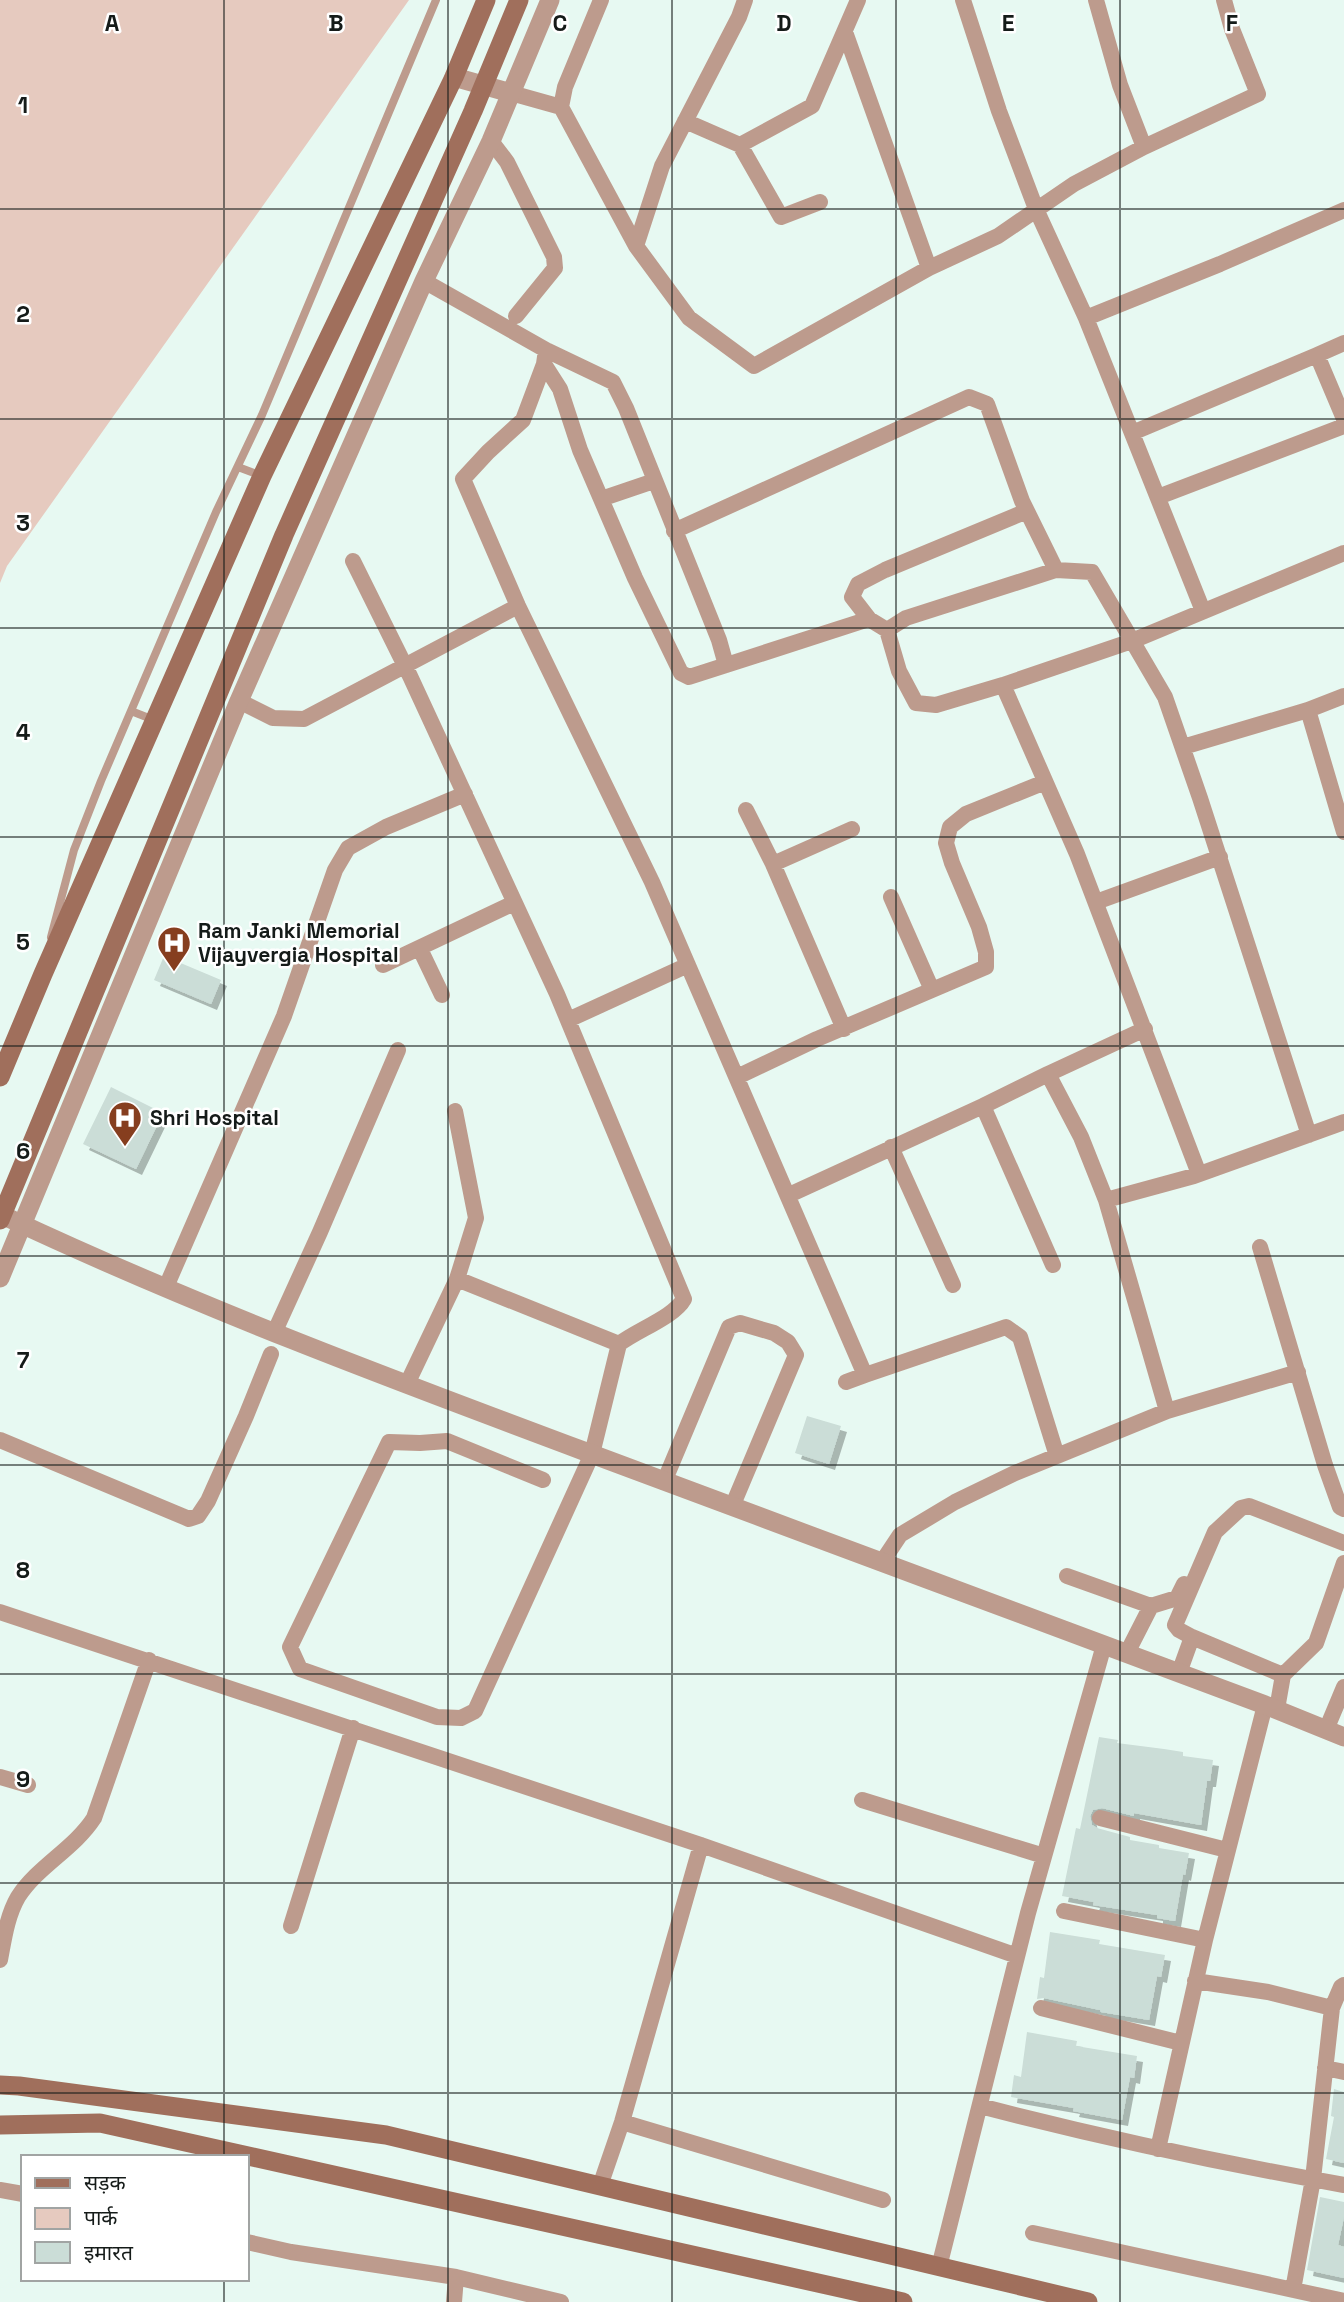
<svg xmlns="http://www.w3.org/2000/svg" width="1344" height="2302" viewBox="0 0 1344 2302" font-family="'Space Grotesk','Noto Sans Devanagari',sans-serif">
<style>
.green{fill:#e6cabf}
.building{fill:#cbddd7;filter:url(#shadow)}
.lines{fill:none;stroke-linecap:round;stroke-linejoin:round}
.service{stroke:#bd9b8d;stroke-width:8}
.minor{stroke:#bd9b8d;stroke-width:16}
.tertiary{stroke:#bd9b8d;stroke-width:19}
.secondary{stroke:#a06f5c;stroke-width:19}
.grid{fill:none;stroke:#151b19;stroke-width:2;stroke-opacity:0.55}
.labels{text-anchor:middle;stroke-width:5;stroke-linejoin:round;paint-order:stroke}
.poi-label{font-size:21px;font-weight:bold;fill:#151b19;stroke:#fff;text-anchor:start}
.grid-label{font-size:23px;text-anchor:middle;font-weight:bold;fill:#151b19;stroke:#fff;stroke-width:5;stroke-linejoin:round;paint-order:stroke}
</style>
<defs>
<filter id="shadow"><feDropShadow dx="6" dy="6" stdDeviation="0" flood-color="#0004"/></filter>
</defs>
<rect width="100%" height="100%" fill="#e7f9f2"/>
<path class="green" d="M0,0H409L7,566L0,583Z"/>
<path class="building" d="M164,956L221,980L211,1004L154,980Z
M111,1087L163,1113L136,1169L83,1144Z
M807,1416L841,1426L829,1464L795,1453Z
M1099,1737L1118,1740L1117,1743L1164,1749L1183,1752V1756L1213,1760L1210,1781H1207L1201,1825L1134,1813V1816L1102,1808L1093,1810L1090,1816L1092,1825L1097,1828L1130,1837V1840L1159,1845V1848L1189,1853L1185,1875L1183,1874L1175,1921L1157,1918V1915L1093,1905L1094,1902L1062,1896L1076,1828L1080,1829Z
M1050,1932L1100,1940L1099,1944L1165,1955L1161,1977L1157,1976L1149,2020L1101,2012L1100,2010L1044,1998L1037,1999L1040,1977L1044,1978Z
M1027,2032L1077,2041L1076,2046L1137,2056L1134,2078L1130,2077L1122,2120L1073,2111L1074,2108L1011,2097L1014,2075L1021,2077Z
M1334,2089L1344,2092V2163L1326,2159L1334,2117L1331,2116Z
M1320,2197L1344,2202V2217L1338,2245L1344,2247V2278L1307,2270Z"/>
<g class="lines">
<path class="service" d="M238,467L262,476
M131,711L154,720
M51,937L74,850L101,781L216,512L262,415L436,0"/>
<path class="minor" d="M963,0L999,111L1036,209L1086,318
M1096,0L1120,85L1144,147
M845,32L929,268
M511,93L561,107L636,246L689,318L754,366L929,268L998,236L1074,184L1144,147L1258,94L1232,29L1224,0
M561,107L565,87L601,0
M685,121L740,145L812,106L858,0
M491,141L507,162L554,257L555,268L516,316
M740,145L781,217L820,202
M636,246L662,166L739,17L745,0
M424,281L546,350L613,382L626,408L719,640L726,665
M1344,343L1317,355L1344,419
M546,350L544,364L560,389L580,450L635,578L681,673L689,677L869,619
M544,364L523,420L488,452L463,479L518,606L652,882L865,1375L1006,1327L1020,1337L1057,1456
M1132,433L1317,355
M1158,497L1344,426
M601,499L654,481
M1027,511L885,570L858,584L852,597L869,619L887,630L899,671L916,703L936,705L1003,685L1132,641L1344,553
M674,531L969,397L987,404L1022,501L1056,570
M353,561L410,676L557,994L684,1299C674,1317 637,1330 619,1344L592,1454L475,1711L461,1718L437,1717L300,1669L290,1647L389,1442L420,1443L447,1441L543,1480
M1203,611L1086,318L1220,264L1344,210
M887,630L906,618L1056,570L1092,572L1165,697L1200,798L1309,1135
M1003,685L1077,854L1199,1174
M239,701L273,718L304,719L518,606
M1308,710L1344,696
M1183,747L1308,710L1344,832
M746,810L773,864
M891,897L932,990
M1096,902L1220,857
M420,949L442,995
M383,965L514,903
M568,1020L688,965
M844,1029L773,864L852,829
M1048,1074L1081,1137L1106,1200L1167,1411
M737,1077L817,1039L986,967V952L979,927L952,863L946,843L950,827L966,814L1045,782
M983,1106L1053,1265
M891,1147L953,1285
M789,1195L983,1106L1048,1074L1145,1029
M1106,1200L1194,1176L1344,1122
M1260,1247L1325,1465L1340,1507L1344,1509
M457,1279L619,1344
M166,1287L284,1016L335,870L348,848L386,827L465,794
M275,1331L320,1232L398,1050
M846,1382L865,1375
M407,1384L457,1279L476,1218L455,1111
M0,1440L189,1519L198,1516L208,1501L246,1416L271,1354
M664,1482L729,1327L740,1323L774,1333L788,1342L796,1355L732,1507
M882,1562L900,1535L955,1502L1015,1473L1167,1411L1298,1372
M1067,1576L1151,1606L1127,1653
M1151,1606L1177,1598L1184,1584
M0,1612L701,1845L1017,1956
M1192,1637L1179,1630L1175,1625L1215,1532L1241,1508L1249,1506L1344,1543
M1179,1673L1192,1637L1283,1675
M1277,1709L1283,1675L1316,1643L1344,1563
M1326,1730L1344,1687
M0,1777L28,1785
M862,1800L1044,1856
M1100,1818L1227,1850
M1064,1911L1205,1940
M291,1926L353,1728
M0,1960C4,1939 7,1916 18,1897C38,1866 74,1849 94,1818L149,1660
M1195,1981L1268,1992L1332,2008
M1041,2008L1181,2043
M1325,2068L1344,2072
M980,2106C1100,2137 1221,2163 1344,2185
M622,2122L883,2200
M1158,2149L1205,1940L1265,1705
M600,2186L622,2122L701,1845
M0,2190L23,2194
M1033,2233L1344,2301
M247,2242L291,2252L456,2277L561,2302
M939,2267L1028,1913L1104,1645
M1293,2290L1313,2179L1332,2008L1341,1987L1344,1985
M454,2302L456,2277"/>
<path class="tertiary" d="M454,77L511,93
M2,1215C193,1305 391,1379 589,1453C814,1538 1040,1620 1265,1705L1344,1737
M0,1278L239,701L424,281L491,141L550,0"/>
<path class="secondary" d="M0,1077L43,974L262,476L454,77L486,0
M0,1220L284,535L473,111L519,0
M0,2085L19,2086L386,2135L1088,2302
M0,2125L100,2123L903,2302"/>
</g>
<path class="grid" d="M224,0V2157M448,0V2302M672,0V2302M896,0V2302M1120,0V2302M0,209H1344M0,419H1344M0,628H1344M0,837H1344M0,1046H1344M0,1256H1344M0,1465H1344M0,1674H1344M0,1883H1344M0,2093H1344M224,2279V2302"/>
<defs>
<g id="hospital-pin" transform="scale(1.75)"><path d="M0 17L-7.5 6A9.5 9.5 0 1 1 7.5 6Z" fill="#863e1f" stroke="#fff"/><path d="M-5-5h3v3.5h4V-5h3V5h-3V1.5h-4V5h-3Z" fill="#fff"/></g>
</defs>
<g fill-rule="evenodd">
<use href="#hospital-pin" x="174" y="943"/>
<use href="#hospital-pin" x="125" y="1118"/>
</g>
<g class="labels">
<g class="poi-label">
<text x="198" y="938">Ram Janki Memorial<tspan x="198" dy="24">Vijayvergia Hospital</tspan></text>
<text x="150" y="1125">Shri Hospital</text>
</g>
</g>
<g class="grid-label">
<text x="112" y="31">A</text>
<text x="336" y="31">B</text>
<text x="560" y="31">C</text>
<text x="784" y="31">D</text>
<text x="1008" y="31">E</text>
<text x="1232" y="31">F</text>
<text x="23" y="113">1</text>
<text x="23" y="322">2</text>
<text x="23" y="531">3</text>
<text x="23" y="740">4</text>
<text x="23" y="950">5</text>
<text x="23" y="1159">6</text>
<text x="23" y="1368">7</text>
<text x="23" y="1578">8</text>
<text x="23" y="1787">9</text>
</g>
<rect x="21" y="2155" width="228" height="126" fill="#ffffff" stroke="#a1a4a3" stroke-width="2"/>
<rect x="35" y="2178" width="35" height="10" fill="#a06f5c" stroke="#a1a4a3" stroke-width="2"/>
<text x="84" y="2190" font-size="21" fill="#151b19">सड़क</text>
<rect x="35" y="2208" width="35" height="21" fill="#e6cabf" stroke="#a1a4a3" stroke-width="2"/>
<text x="84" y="2225" font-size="21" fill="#151b19">पार्क</text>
<rect x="35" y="2242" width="35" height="21" fill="#cbddd7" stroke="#a1a4a3" stroke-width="2"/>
<text x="84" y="2260" font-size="21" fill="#151b19">इमारत</text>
</svg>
